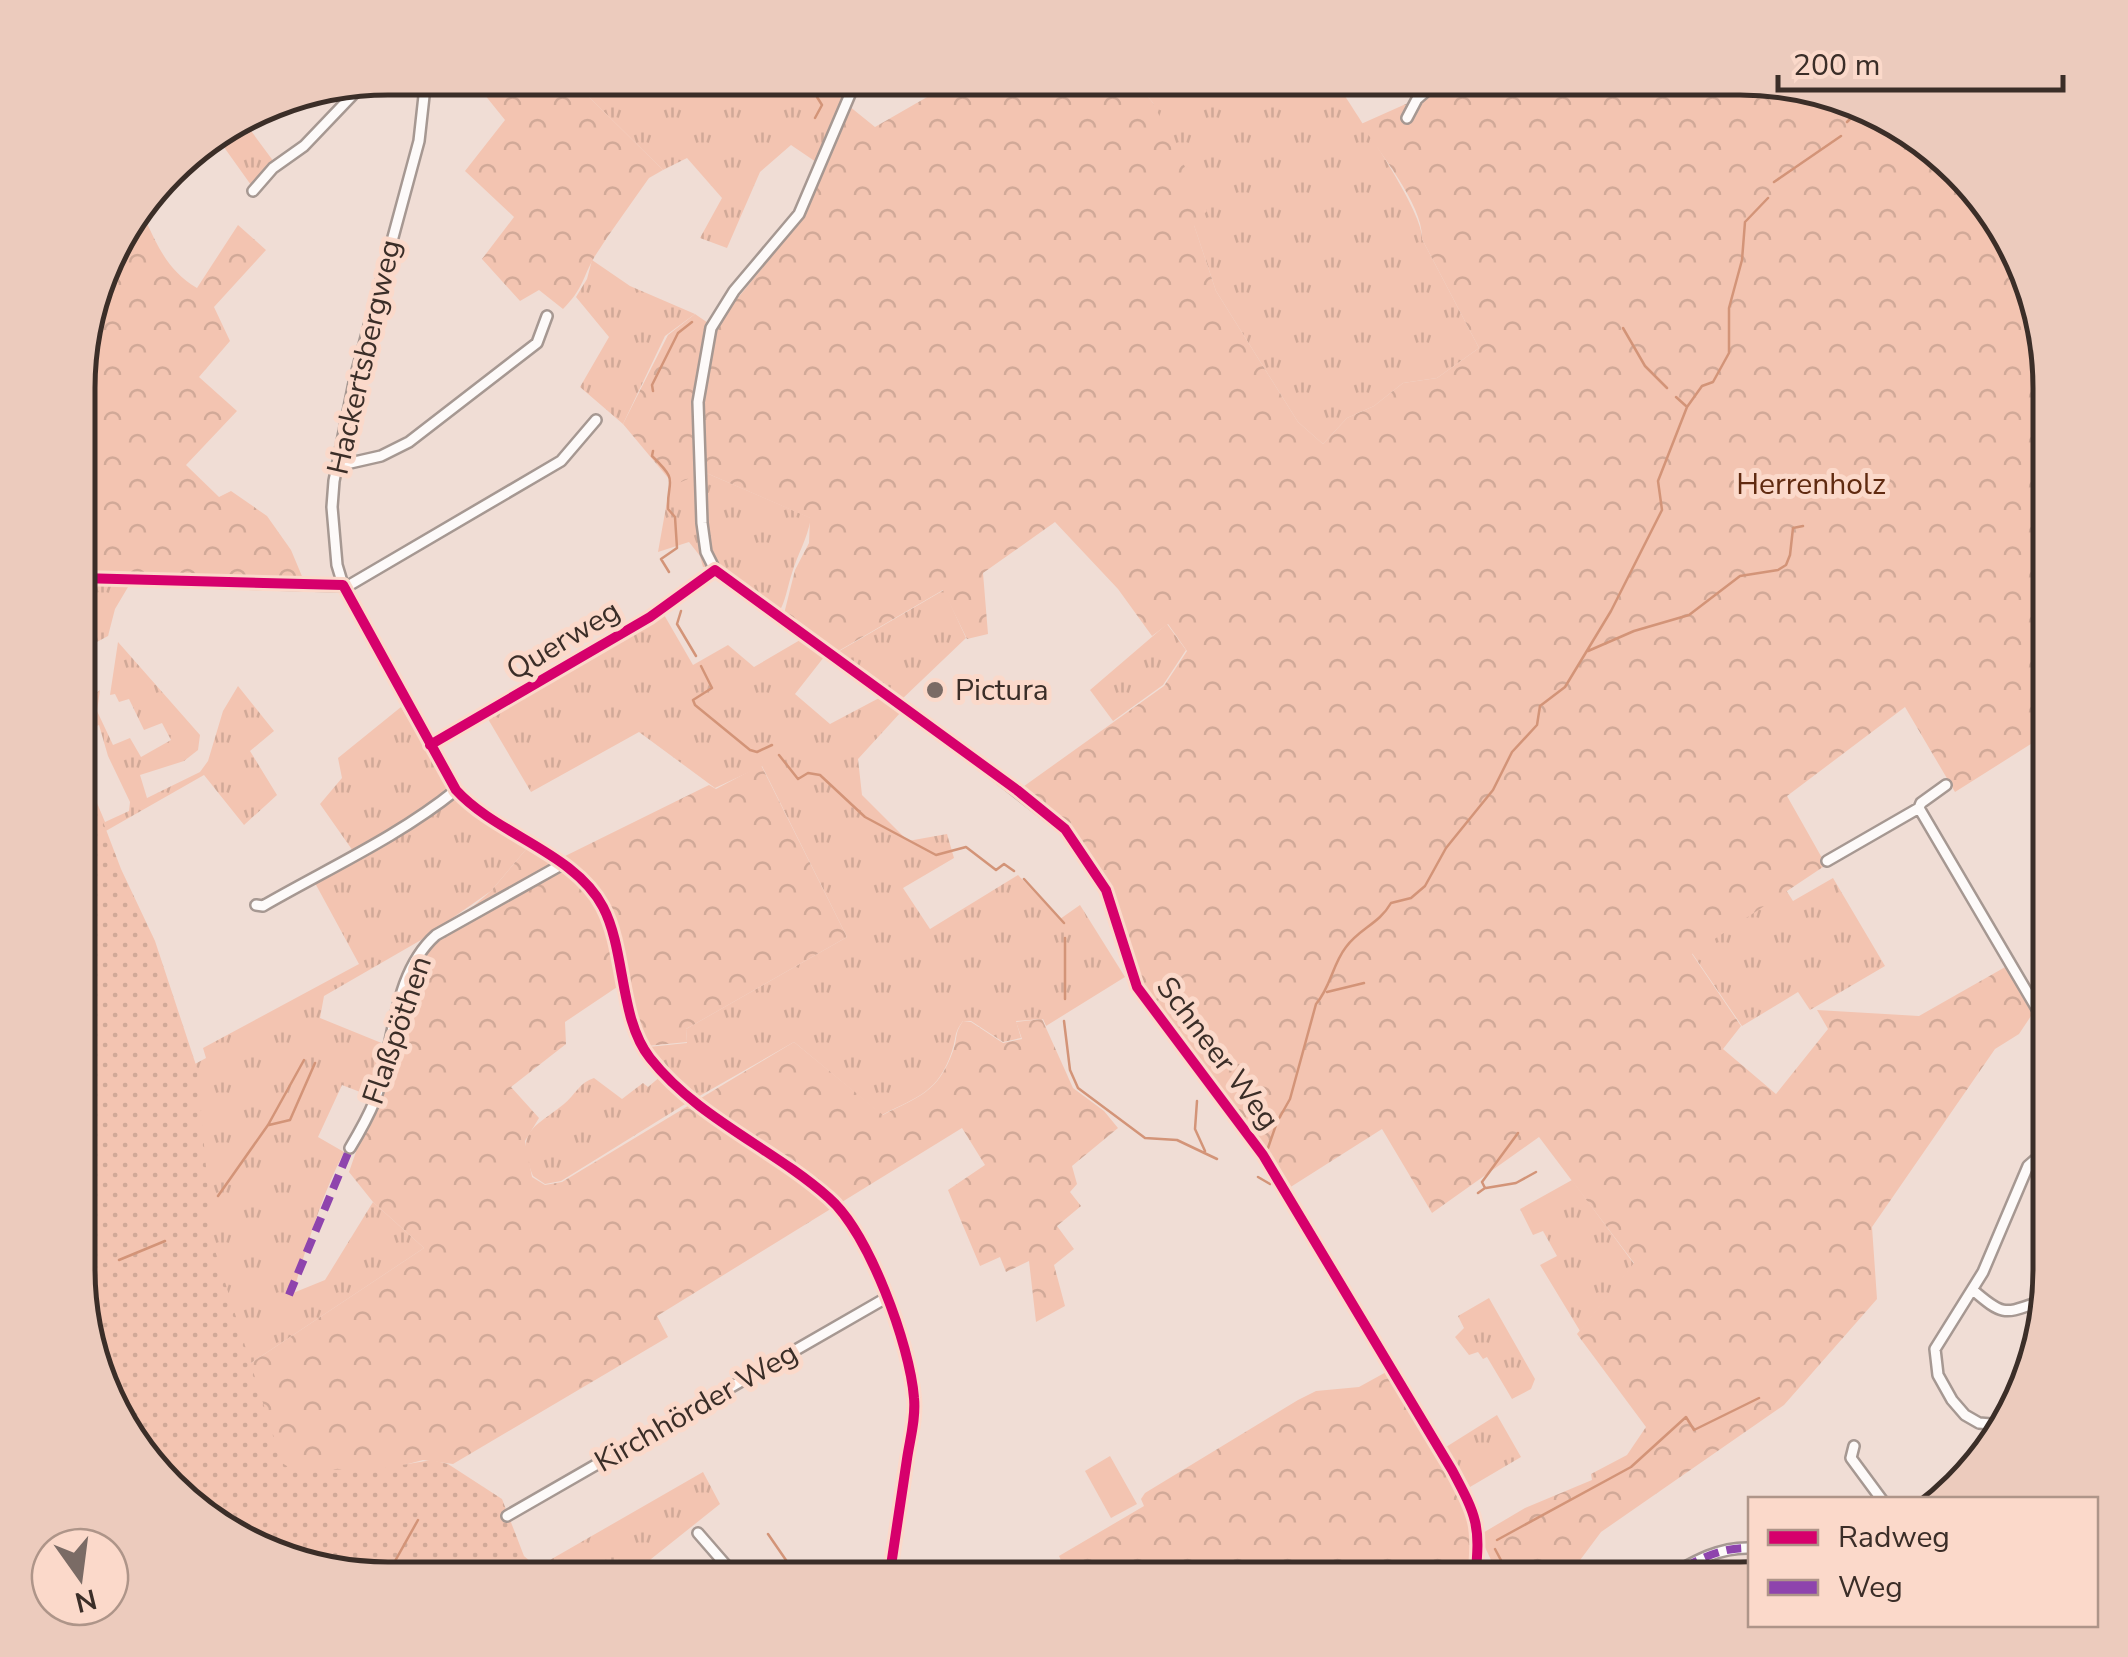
<svg xmlns="http://www.w3.org/2000/svg" width="2128" height="1657" viewBox="0 0 2128 1657" font-family="'Nunito Sans',sans-serif">
<style>
.grass{fill:url(#grass-tufts)}
.forest{fill:url(#forest-crowns)}
.park{fill:url(#park-dots)}
.pitch{fill:#f3c4b1}
.lines{fill:none;stroke-linecap:round;stroke-linejoin:round}
.stream{stroke:#d39478;stroke-width:2.5}
.minor-casing{stroke:#a69892;stroke-width:14}
.minor{stroke:#fdfaf9;stroke-width:9}
.quiet{stroke:#8e44ad;stroke-width:8;stroke-dasharray:15 8;stroke-linecap:butt}
.cycleway-casing{stroke:#fbd9ca;stroke-width:16}
.cycleway{stroke:#d6006c;stroke-width:10}
.poi-dot{fill:#7a6b65;stroke:#fbd9ca;stroke-width:4}
.labels{text-anchor:middle;stroke-width:10;stroke-linejoin:round;paint-order:stroke}
.street-label{font-size:30px;fill:#3b2e28;stroke:#fbd9ca}
.park-label{font-size:30px;fill:#602a10;stroke:#fbd9ca}
.poi-label{font-size:30px;fill:#3b2e28;stroke:#fbd9ca;text-anchor:start}
.rim{fill:none;stroke:#3b2e28;stroke-width:5}
</style>
<defs>
<pattern id="grass-tufts" width="24" height="20" patternUnits="userSpaceOnUse" patternTransform="scale(2.5)"><rect width="24" height="20" fill="#f3c4b1"/><path d="M3 7l-1-3M5 7V3M7 7l1-3M15 17l-1-3M17 17v-4M19 17l1-3" fill="none" stroke="#d1a998"/></pattern>
<pattern id="forest-crowns" width="20" height="18" patternUnits="userSpaceOnUse" patternTransform="scale(2.5)"><rect width="20" height="18" fill="#f3c4b1"/><path d="M2 6a3 3 0 1 1 6 0M12 15a3 3 0 1 1 6 0" fill="none" stroke="#d1a998"/></pattern>
<pattern id="park-dots" width="8" height="8" patternUnits="userSpaceOnUse" patternTransform="scale(2.5)"><rect width="8" height="8" fill="#f3c4b1"/><path d="M2 2h.1M6 6h.1" fill="none" stroke="#d1a998" stroke-width="1.8" stroke-linecap="round"/></pattern>
</defs>
<rect width="100%" height="100%" fill="#f0ddd5"/>
<path class="grass" d="M597,78H851L816,162L791,145L760,172L727,248L700,238L722,198L687,158L663,170L587,95Z
M1133,78H1334C1352,110 1424,210 1422,239L1479,348L1437,378L1403,383L1374,406L1347,418L1323,444L1298,422L1216,291L1153,103Z
M243,120L274,162L251,185L216,136Z
M592,260L630,286L695,314L665,336L623,424L580,387L609,337L576,297L587,279Z
M704,472L811,518C807,540 798,553 792,573C787,588 786,601 778,614L714,566L703,567L700,556L689,542L658,552L671,479Z
M80,580L131,582L115,609L108,636L80,651V635L97,625L80,606Z
M944,590L966,638L900,701L836,653Z
M663,613L693,665L728,645L754,667L800,640L824,657L795,694L830,724L881,697L901,712L858,759L862,795L908,841L947,834L954,858L903,888L930,929L1018,875L1060,919L1080,905L1125,977L1046,1026L1043,1019L1016,1021L1021,1038L1003,1042L971,1021H963C953,1034 957,1037 952,1051C938,1093 918,1096 882,1115L794,1042L696,1098L655,1058L648,1047L687,1043L686,1029L847,937L762,766L715,788L639,732L531,792L488,719Z
M1167,624L1186,650L1163,685L1113,721L1090,690Z
M118,642L200,735L198,750L184,761L140,775L147,798L200,772L208,761L223,711L238,686L274,731L250,751L277,795L244,825L204,775L104,832L195,1064L206,1058L203,1048L359,964L315,883L454,797L488,825L528,847L491,891L421,940L324,996L320,1018L384,1044L373,1097L342,1085L318,1137L344,1152C321,1197 307,1245 293,1293L325,1280L373,1202L424,1248L248,1365L536,1568L703,1472L720,1504L626,1579H369L78,1197L79,785L97,803L105,822L129,811L130,802L108,756L99,725L83,732L79,731V705L100,690L97,711L113,745L130,738L141,757L171,740L162,723L144,730L129,699L119,702L115,694L110,695Z
M401,707L449,789L437,803L353,851L320,804L342,778L338,758Z
M1833,878L1885,966L1810,1010L1798,992L1742,1026L1692,953L1786,890L1793,901Z
M661,1076L690,1101L561,1181L545,1184L533,1176C515,1130 533,1129 564,1104C575,1095 580,1082 594,1078L622,1099L643,1083L648,1087Z
M1572,1180L1634,1264L1580,1331L1540,1265L1557,1256L1543,1231L1533,1235L1520,1209Z
M1489,1298L1535,1379L1531,1389L1512,1399L1487,1357L1483,1359L1478,1352L1469,1355L1455,1337L1464,1328L1458,1316Z
M1497,1415L1521,1457L1470,1487L1446,1447Z"/>
<path class="forest" d="M493,78H574L587,95L663,170L649,178C631,204 612,229 595,256C582,278 584,288 563,309L539,290L520,301L482,259L514,217L465,171L505,120L480,89Z
M987,78H1133L1153,103L1207,211L1194,225L1216,291L1298,422L1323,444L1347,418L1374,406L1403,383L1437,378L1479,348L1422,239C1424,206 1379,152 1361,124L1417,99L1441,78H1759L1851,99L1839,109L1852,120L1877,112L1945,155L2027,269L2050,388V732L1955,792L1905,707L1787,796L1826,865L1692,954L1741,1026L1723,1049L1776,1094L1828,1029L1817,1010L1919,1016L2007,966L2033,1013L2019,1034L1995,1049L1872,1227L1877,1299L1784,1405L1601,1532L1566,1579H1500L1483,1543L1479,1579H1070L1059,1556L1144,1506L1141,1499L1145,1493L1298,1400L1316,1391L1359,1387L1388,1371C1419,1422 1464,1477 1476,1537L1525,1508L1592,1480L1591,1474L1627,1455L1646,1427L1577,1334L1634,1263L1539,1137L1432,1213L1382,1129L1289,1188L1256,1135L1142,985L1109,888L1069,827L1020,789L1164,686L1187,651L1168,624L1152,636L1118,589L1055,522L983,573L988,634L967,639L943,590L835,653L784,614L795,570L809,543L810,518L704,472L674,485L623,424L668,335L695,314L714,327L804,217L849,106L875,127L948,85L955,96Z
M156,188L146,221C159,250 170,272 197,288L238,225L266,250L214,307L230,341L199,377L237,411L186,465L219,497L231,491L267,516L291,550L304,581L80,577V347L119,233Z
M761,765L847,937L686,1029L687,1042L647,1046L626,981L565,1022L566,1044L511,1087L539,1118L525,1141L532,1177L545,1185L562,1182L794,1042L883,1115C919,1096 938,1093 953,1051C958,1038 954,1034 963,1021L971,1022L1003,1043L1022,1039L1016,1022L1042,1019L1073,1088L1104,1111L1118,1128L1072,1166L1077,1184L1070,1192L1081,1206L1057,1226L1074,1249L1054,1265L1065,1306L1036,1322L1029,1261L1006,1272L1000,1257L980,1266L948,1190L985,1165L962,1128L657,1316L668,1337L453,1464L423,1460L389,1469L291,1472L282,1464L248,1365L424,1248L373,1202L349,1172L427,946L491,891L528,847L553,862L709,785L716,789Z"/>
<path class="park" d="M79,786L97,806L121,869L155,941L197,1068L213,1244L282,1463L295,1471L384,1468L432,1460L448,1464L502,1499L524,1556L551,1579H369L270,1556L183,1502L109,1406L78,1290Z"/>
<path class="pitch" d="M1110,1456L1137,1504L1111,1518L1085,1471Z"/>
<g class="lines">
<path class="stream" d="M815,118L822,105L817,97L828,78
M1847,122L1864,105
M1774,182L1841,136
M1623,328L1645,366L1667,388
M653,391L652,385L678,333L692,322
M1676,397L1686,406
M653,451L652,456C680,483 667,478 668,509L675,517L677,548L661,559L669,572
M681,611L677,624L696,656
M1588,651L1634,631L1689,615L1740,576L1778,570L1786,565L1790,555L1793,528L1803,526
M701,666L712,688L693,700L695,705L750,750L757,752L772,745
M779,755L798,779L808,773L820,775L865,817L936,855L966,847L996,870L1004,864L1014,871
M1024,879L1064,923
M1065,938V999
M1327,992L1364,983
M1064,1021L1070,1070L1078,1088L1145,1138L1177,1140L1217,1159
M1197,1101L1195,1129L1205,1151
M269,1125L290,1120L315,1063
M1268,1148L1277,1122L1290,1099L1316,1004C1331,987 1332,965 1346,947C1360,928 1379,924 1391,903L1411,898L1425,886L1446,848L1493,790L1512,752L1537,725L1540,706L1565,687L1611,611L1662,510L1658,481L1687,407L1702,386L1713,382L1729,353V308L1742,260L1745,222L1768,198
M1258,1177L1270,1184
M1486,1188L1516,1183L1536,1172
M1478,1193L1485,1188L1482,1182L1518,1133
M218,1196L268,1125L304,1060
M119,1260L165,1241
M78,1274L96,1267
M768,1534L799,1579
M1497,1540L1631,1467L1686,1417L1694,1430L1759,1398
M1495,1549L1511,1579
M385,1579L418,1520"/>
<g class="minor-casing">
<path id="minor" d="M426,78L419,141L355,378L334,481L332,507L337,565L343,585L456,790C497,835 575,853 603,907C626,951 619,1019 650,1058C698,1119 773,1148 829,1198C869,1233 910,1345 914,1398C916,1418 910,1439 907,1459C901,1499 895,1539 889,1579
M857,78L799,214L734,291L711,328L698,402L702,523L706,552L715,570L983,765L1065,829L1106,890L1137,987L1263,1155L1452,1470C1477,1517 1481,1525 1475,1579
M1407,118L1417,99L1441,78
M253,191L273,168L304,146L366,81
M337,466L381,456L409,442L537,343L547,316
M80,578L348,586L561,461L596,420
M430,745L650,617L715,570
M1919,808L1921,803L1946,785
M1827,861L1919,808L2050,1031
M256,905L263,906C327,869 398,837 456,790
M350,1148C359,1133 368,1117 375,1100C395,1047 391,975 436,935L561,865
M1973,1290C2007,1320 2006,1312 2048,1299
M2003,1425L1979,1423L1965,1415L1952,1400L1938,1375L1935,1349L1983,1272L2028,1166L2050,1147
M1854,1446L1851,1458L1882,1500
M507,1516L886,1298
M698,1533L738,1579
M1664,1579C1692,1563 1717,1547 1750,1548"/>
</g>
<use href="#minor" class="minor"/>
<path class="quiet" d="M289,1295L350,1148
M1664,1579C1692,1563 1717,1547 1750,1548"/>
<g class="cycleway-casing">
<path id="cycleway" d="M80,578L343,585L456,790C497,835 575,853 603,907C626,951 619,1019 650,1058C698,1119 773,1148 829,1198C869,1233 910,1345 914,1398C916,1418 910,1439 907,1459C901,1499 895,1539 889,1579
M430,745L650,617L715,570L1017,790L1065,829L1106,890L1137,987L1263,1155L1452,1470C1477,1517 1481,1525 1475,1579"/>
</g>
<use href="#cycleway" class="cycleway"/>
</g>
<circle class="poi-dot" cx="935" cy="690" r="10"/>
<g class="labels">
<g class="street-label">
<text transform="translate(364 357) rotate(-77)" y="10">Hackertsbergweg</text>
<text transform="translate(563 640) rotate(-31)" y="10">Querweg</text>
<text transform="translate(397 1030) rotate(-71)" y="10">Flaßpöthen</text>
<text transform="translate(1218 1053) rotate(53)" y="10">Schneer Weg</text>
<text transform="translate(696 1407) rotate(-30)" y="10">Kirchhörder Weg</text>
</g>
<g class="park-label">
<text x="1811" y="494">Herrenholz</text>
</g>
<g class="poi-label">
<text x="955" y="700">Pictura</text>
</g>
</g>
<path d="M0 0H2128V1657H0ZM388 95H1740A293 293 0 0 1 2033 388V1269A293 293 0 0 1 1740 1562H388A293 293 0 0 1 95 1269V388A293 293 0 0 1 388 95Z" fill="#eccbbd" fill-rule="evenodd"/>
<path class="rim" d="M388 95H1740A293 293 0 0 1 2033 388V1269A293 293 0 0 1 1740 1562H388A293 293 0 0 1 95 1269V388A293 293 0 0 1 388 95Z"/>
<rect x="1748" y="1497" width="350" height="130" fill="#fbd9ca" stroke="#ae9589" stroke-width="2.5"/>
<rect x="1768" y="1530" width="50" height="15" fill="#d6006c" stroke="#ae9589" stroke-width="2.5"/>
<text x="1838" y="1547" font-size="30" fill="#3b2e28">Radweg</text>
<rect x="1768" y="1580" width="50" height="15" fill="#8e44ad" stroke="#ae9589" stroke-width="2.5"/>
<text x="1838" y="1597" font-size="30" fill="#3b2e28">Weg</text>
<g transform="translate(80 1577) rotate(166)"><circle r="48" fill="#fbd9ca" stroke="#ae9589" stroke-width="2.5"/>
<path d="M0-8L18 38L0 25L-18 38Z" fill="#7a6b65"/>
<text y="-15" font-size="28" font-weight="bold" text-anchor="middle" fill="#3b2e28">N</text>
</g>
<path d="M1778 75v15h285v-15" fill="none" stroke="#3b2e28" stroke-width="5"/>
<text x="1793" y="75" font-size="30" fill="#3b2e28" stroke="#fbd9ca" stroke-width="8" paint-order="stroke">200 m</text>
</svg>
